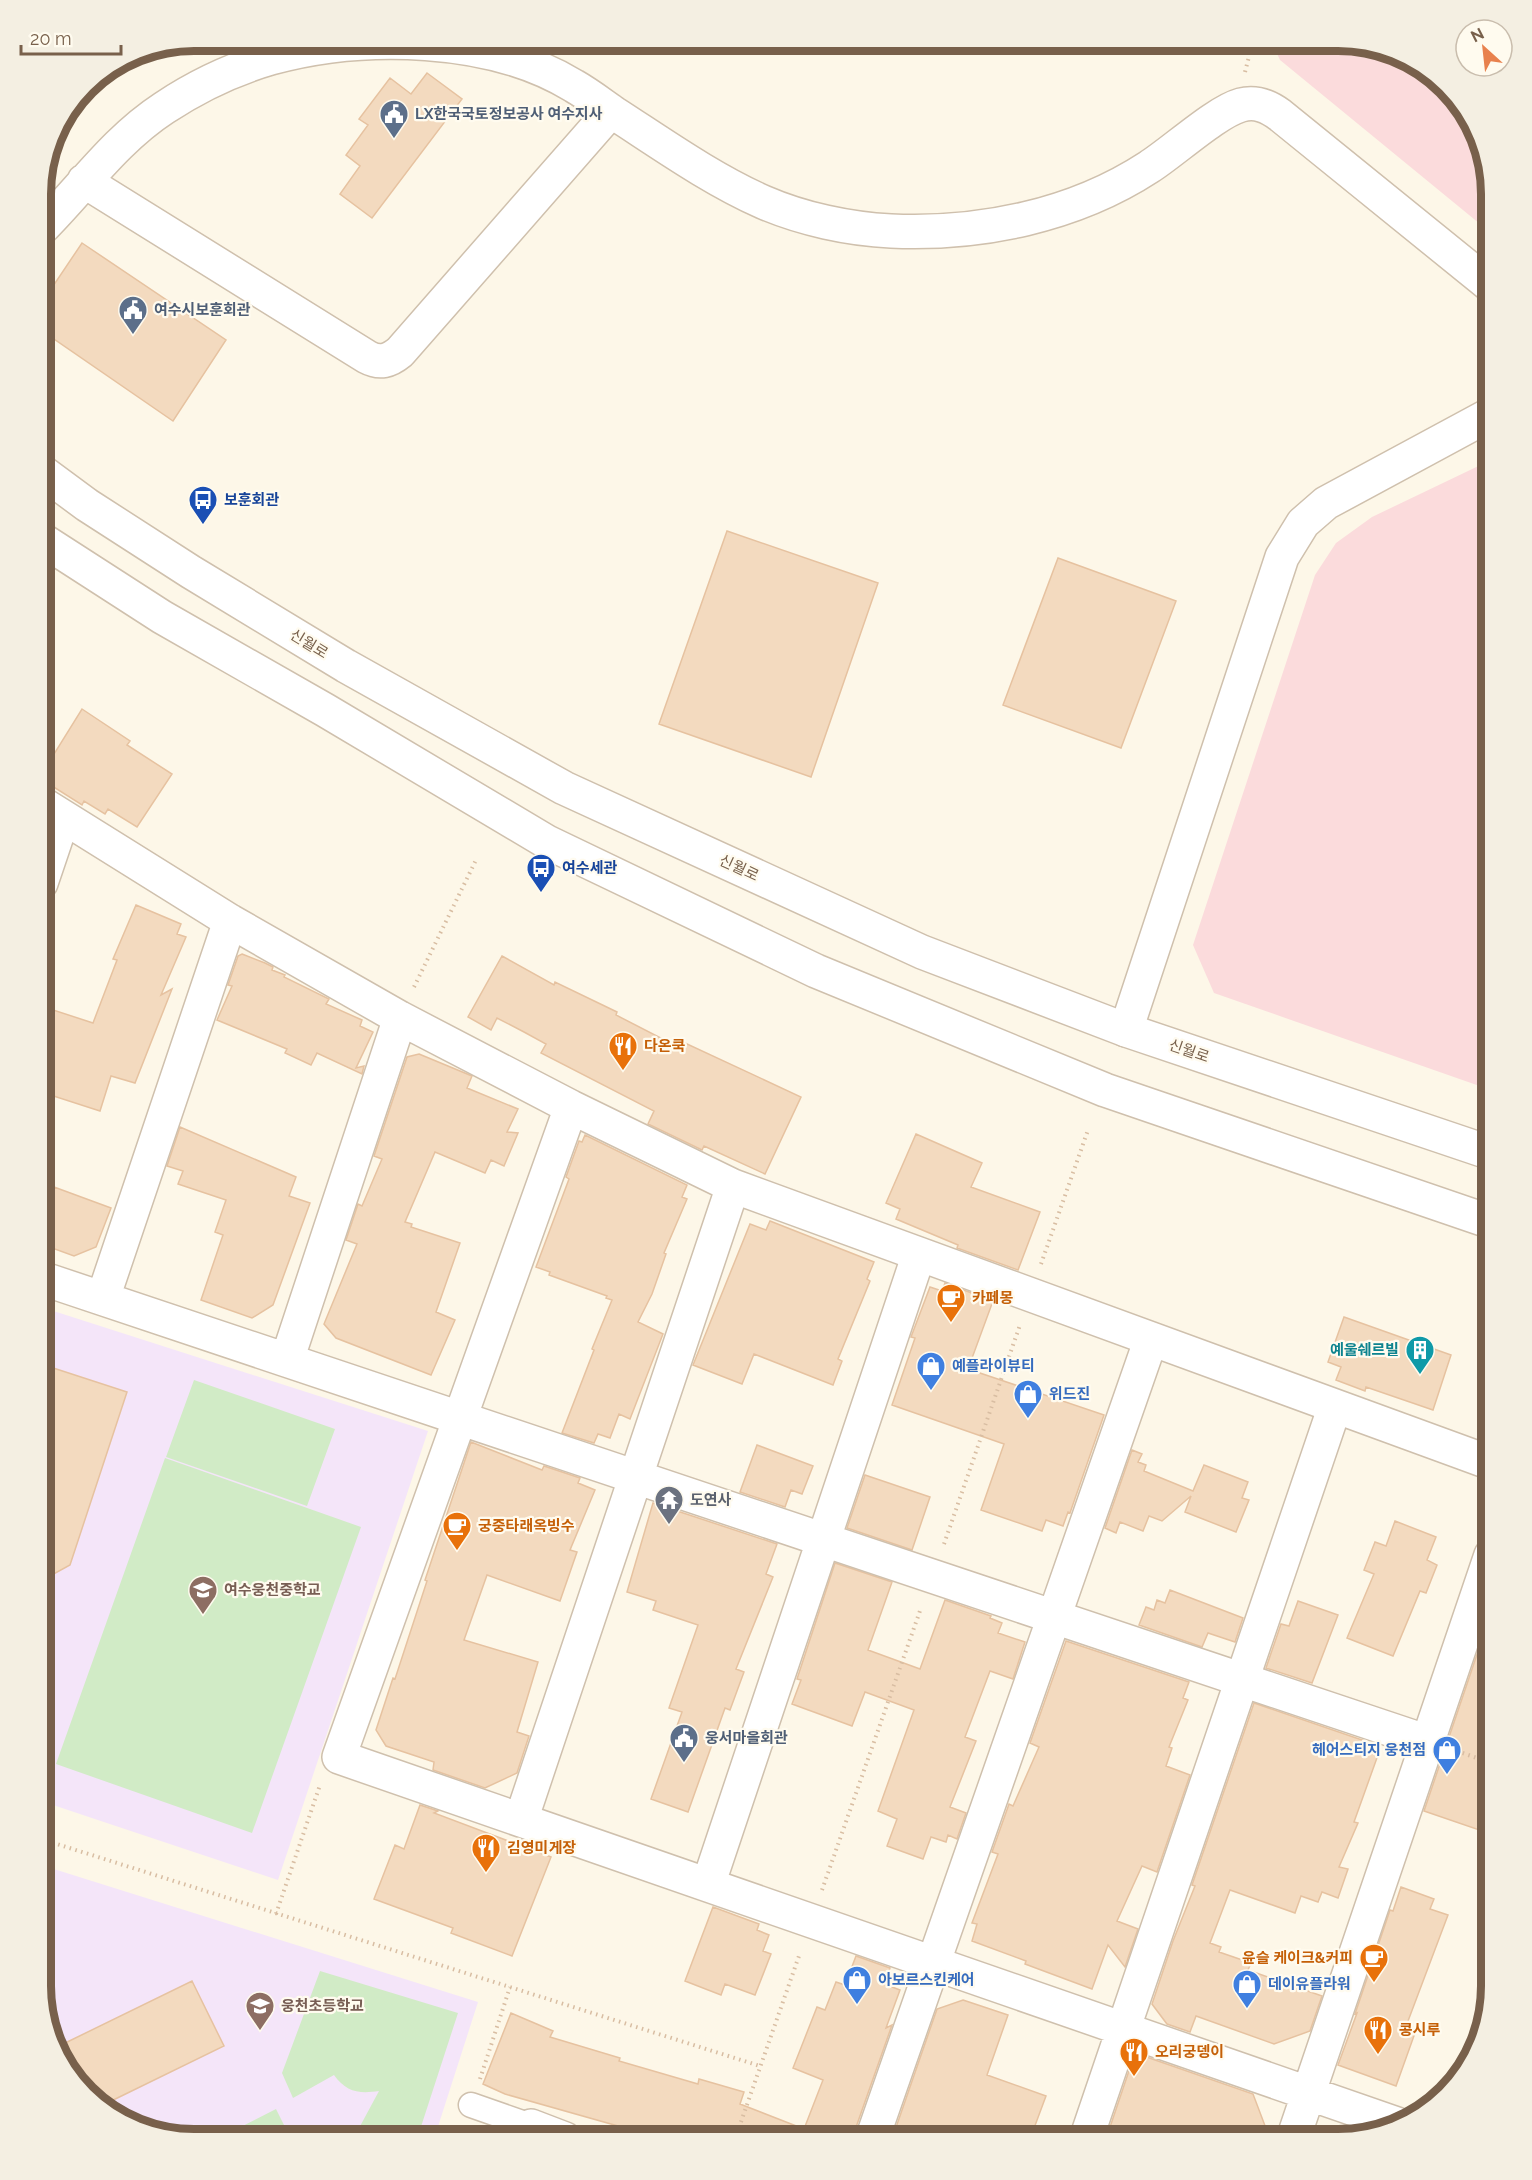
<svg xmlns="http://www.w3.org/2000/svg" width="1532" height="2180" viewBox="0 0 1532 2180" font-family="Raleway,'Noto Sans KR',sans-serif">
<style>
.education{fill:#f4e5f9}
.medical{fill:#fbdbdc}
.green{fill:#d1ebc6}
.building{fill:#f3dabf;stroke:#e6c2a0;stroke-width:1.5}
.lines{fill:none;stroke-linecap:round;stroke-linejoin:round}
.pedestrian-casing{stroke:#cfc0ad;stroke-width:27}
.minor-casing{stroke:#cfc0ad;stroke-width:36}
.tertiary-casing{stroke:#cfc0ad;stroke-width:36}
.path{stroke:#d8bda2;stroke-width:4;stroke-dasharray:1.5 4.5;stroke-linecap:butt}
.pedestrian{stroke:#fff;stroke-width:24}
.minor{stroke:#fff;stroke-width:33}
.tertiary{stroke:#fff;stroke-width:33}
.labels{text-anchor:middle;stroke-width:4.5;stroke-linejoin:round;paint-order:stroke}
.service-label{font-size:15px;font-weight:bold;fill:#4e5e75;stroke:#fffbef;text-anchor:start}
.transit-label{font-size:15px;font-weight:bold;fill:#164399;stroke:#fffbef;text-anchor:start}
.street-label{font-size:15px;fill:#78604b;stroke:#fffbef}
.food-label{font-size:15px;font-weight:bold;fill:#c56008;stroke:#fffbef;text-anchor:start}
.culture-label{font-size:15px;font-weight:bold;fill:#0d838f;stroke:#fffbef;text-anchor:end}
.shop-label{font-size:15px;font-weight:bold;fill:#366cbe;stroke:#fffbef;text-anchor:start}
.worship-label{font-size:15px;font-weight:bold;fill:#5b616d;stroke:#fffbef;text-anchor:start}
.education-label{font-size:15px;font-weight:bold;fill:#785e54;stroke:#fffbef;text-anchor:start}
.rim{fill:none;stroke:#78604b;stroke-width:8}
</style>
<rect width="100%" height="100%" fill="#fdf7e8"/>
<path class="education" d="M41,1307L428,1431L278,1880L41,1801Z
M41,1865L478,2002L434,2139H184L117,2119L61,2063L41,1986Z"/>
<path class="medical" d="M1271,41H1348L1415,61L1471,117L1491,194V233L1280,60Z
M1491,460V1090L1214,993L1193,945L1315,575L1336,543L1372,517Z"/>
<path class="green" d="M194,1380L335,1429L307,1506L166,1457Z
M165,1458L361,1527L252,1833L56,1764Z
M320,1971L458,2013L417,2139H343L358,2130L379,2091C359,2094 346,2092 334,2075L293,2098L282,2073Z
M276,2109L291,2139H217Z"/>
<path class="building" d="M427,73L462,99L372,218L340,194L360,166L346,155L368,125L359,119L390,78L411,94Z
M82,243L226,340L173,421L41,330V304Z
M727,531L878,583L811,777L659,724Z
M1058,558L1176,601L1121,748L1003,705Z
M82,709L130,741L127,745L172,774L137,827L108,809L105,814L84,801L82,805L41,779V775Z
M136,905L181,924L177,934L186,937L161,995L172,989L135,1083L111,1076L100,1111L41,1092V1006L93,1023L117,960L113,959Z
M242,954L265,963L273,967L272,970L285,975L284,977L329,999L326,1004L362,1020L360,1026L373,1032L356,1068L364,1066L362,1074L317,1053L311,1065L285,1053L287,1049L217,1020L232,986L228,985L238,956Z
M502,956L554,985L555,982L617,1012L616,1015L682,1049L685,1043L801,1097L765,1174L704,1146L702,1150L648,1124L654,1111L541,1053L546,1044L524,1032L497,1018L491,1030L468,1017Z
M419,1054L472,1076L467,1088L518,1109L507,1132L518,1133L504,1166L491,1160L485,1173L435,1152L405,1222L412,1224L411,1227L460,1243L436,1312L455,1320L431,1375L336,1338L324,1324L357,1244L346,1240L358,1204L362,1206L382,1159L374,1156L407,1057Z
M180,1127L296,1177L289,1196L310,1203L273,1305L252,1318L201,1300L223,1235L215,1232L226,1200L178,1184L183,1171L167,1166Z
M916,1134L982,1163L971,1187L1040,1212L1018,1270L957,1248L958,1245L896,1219L900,1209L886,1203Z
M585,1135L687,1185L682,1197L687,1199L664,1253L666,1254L652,1294L638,1322L663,1334L630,1419L619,1414L610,1438L598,1434L594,1443L562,1433L594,1350L592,1349L612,1300L606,1298L607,1296L549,1275L550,1272L536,1267L569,1179L566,1177L579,1141L582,1142Z
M54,1187L111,1208L96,1247L74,1256L41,1244V1223Z
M770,1221L874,1262L867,1279L870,1281L838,1359L842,1361L833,1385L754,1354L742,1384L693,1365L750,1224L766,1230Z
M945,1283L993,1301L968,1369L1104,1415L1070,1513L1068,1512L1063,1526L1046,1520L1042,1531L981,1510L1004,1444L892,1405L915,1338L911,1337L930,1287L942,1291Z
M1344,1317L1451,1355L1433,1410L1366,1387L1365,1391L1336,1380L1341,1367L1328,1362Z
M41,1364L127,1392L70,1565L41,1581Z
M471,1442L542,1470L544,1466L580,1478L578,1483L595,1490L570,1550L577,1552L560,1601L487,1575L464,1640L538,1662L517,1732L529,1736L517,1773L485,1788L433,1770L434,1762L386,1746L376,1730L393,1678L395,1679L427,1581L425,1580Z
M757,1445L813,1466L802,1494L791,1490L785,1507L740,1492Z
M1132,1450L1142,1454L1138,1462L1146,1465L1144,1471L1193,1491L1204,1465L1248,1482L1242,1498L1249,1500L1236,1532L1185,1512L1191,1496L1162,1521L1149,1516L1143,1531L1120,1522L1116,1533L1105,1528Z
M865,1475L930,1497L912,1550L847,1528Z
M653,1503L777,1544L766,1574L773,1577L736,1669L744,1672L730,1710L725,1708L688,1812L651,1799L682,1712L669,1708L698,1625L653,1610L656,1601L627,1592Z
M1395,1521L1436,1537L1427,1560L1437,1565L1426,1593L1420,1591L1393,1656L1347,1638L1374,1574L1364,1570L1375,1542L1386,1546Z
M835,1563L892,1582L868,1650L920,1669L945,1600L991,1616L990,1618L1002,1623L998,1633L1025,1642L1013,1679L990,1671L965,1737L976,1741L950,1807L966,1813L957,1839L948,1835L946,1842L931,1837L923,1859L887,1846L897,1819L878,1811L914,1710L865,1692L852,1726L792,1704L801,1680L797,1679Z
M1170,1590L1243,1618L1235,1642L1208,1633L1202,1647L1139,1625L1146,1607L1154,1610L1157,1600L1165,1603Z
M1298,1601L1338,1615L1312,1683L1266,1668L1281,1624L1289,1626Z
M1490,1616H1491V1834L1424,1811Z
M1066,1641L1189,1682L1183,1698L1188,1700L1169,1747L1172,1748L1166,1766L1190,1775L1157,1872L1142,1866L1117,1921L1138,1929L1125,1967L1108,1945L1092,1989L1025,1964L1026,1961L972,1941L977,1924L972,1923L998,1854L992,1852L1009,1804L1013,1806L1039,1747L1030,1743Z
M1254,1703L1365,1741L1362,1750L1378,1755L1354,1822L1358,1823L1339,1867L1348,1869L1338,1898L1322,1892L1318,1902L1301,1896L1295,1913L1230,1890L1210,1943L1221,1947L1219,1952L1251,1963L1248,1970L1322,1996L1310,2031L1274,2044L1196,2016L1190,2032L1167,2024L1152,2004L1173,1941L1195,1886L1192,1885Z
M420,1805L438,1811L434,1813L551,1857L512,1956L451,1933L453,1928L374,1899L395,1845L404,1849Z
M1401,1887L1434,1899L1430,1909L1448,1915L1405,2029L1415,2033L1396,2086L1338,2065L1357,2013L1355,2014L1390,1910L1393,1911Z
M713,1907L759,1924L757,1930L769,1935L763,1951L771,1954L755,1995L725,1984L721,1995L685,1981Z
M856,1956L890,1968L884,1984L900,1990L886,2028L892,2025L854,2133V2139H652L623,2131L625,2128L505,2094L483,2084L511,2013L553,2031L550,2037L620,2058L619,2061L698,2084L699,2079L744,2092L740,2104L804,2129L823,2080L793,2068L817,2007L825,2010L836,1982L845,1985Z
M192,1981L224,2046L103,2105L61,2063L57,2047Z
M963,2000L1008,2015L987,2075L1046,2096L1030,2139H892L937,2009Z
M1135,2053L1253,2094L1270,2139H1106Z"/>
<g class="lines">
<g class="pedestrian-casing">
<path id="pedestrian" d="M471,2105L531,2126"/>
</g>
<g class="minor-casing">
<path id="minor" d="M84,181L367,357C380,364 389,361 400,352L611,111
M41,229C82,188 115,140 164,108C197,86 233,69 271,58C363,33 491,35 574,86C588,94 601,104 614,113C662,144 711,179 763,202C802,219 849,229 891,231C980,235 1074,216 1149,167C1174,151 1216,112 1241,105C1256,101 1268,106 1280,115L1491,286
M41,803L230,921L400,1018L571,1107L733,1186L1491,1463
M41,883L63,818
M1126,1030L1282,557L1303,523L1326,503L1491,414
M571,1107L339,1757L1397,2124
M41,1278L1428,1742
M103,1298L230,921
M287,1360L400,1018
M521,1820L733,1186
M708,1885L919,1254
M531,2126L565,2139
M872,2139L1151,1339
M1086,2139L1335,1406
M1293,2139L1491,1555"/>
</g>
<g class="tertiary-casing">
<path id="tertiary" d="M41,471L87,505L191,572L346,666L564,788L922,952L1126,1030L1491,1153
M41,539L162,617L325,710L547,842L816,971L1105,1090L1491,1222"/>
</g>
<path class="path" d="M1245,72L1253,41
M414,987L476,860
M1041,1264L1088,1130
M944,1544L1020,1325
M1457,1751L1491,1763
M41,1839L760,2066
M822,1890L921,1608
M276,1914L320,1785
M1466,2067L1479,2035
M480,2079L510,1987
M735,2139L800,1953"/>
<use href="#pedestrian" class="pedestrian"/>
<use href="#minor" class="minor"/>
<use href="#tertiary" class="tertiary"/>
</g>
<defs>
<g id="civic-pin" transform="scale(1.5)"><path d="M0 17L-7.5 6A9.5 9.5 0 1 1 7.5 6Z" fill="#5c6f8a" stroke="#fffbef"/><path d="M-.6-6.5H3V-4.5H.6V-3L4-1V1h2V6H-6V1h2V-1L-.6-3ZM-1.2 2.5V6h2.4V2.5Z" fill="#fff"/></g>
<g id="bus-pin" transform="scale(1.5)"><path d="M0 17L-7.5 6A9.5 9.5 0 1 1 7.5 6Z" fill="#1a4fb4" stroke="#fffbef"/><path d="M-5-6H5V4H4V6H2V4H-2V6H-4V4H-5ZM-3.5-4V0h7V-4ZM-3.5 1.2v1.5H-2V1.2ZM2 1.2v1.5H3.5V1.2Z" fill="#fff"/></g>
<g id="restaurant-pin" transform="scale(1.5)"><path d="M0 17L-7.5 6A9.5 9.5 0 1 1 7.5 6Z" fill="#e8710a" stroke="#fffbef"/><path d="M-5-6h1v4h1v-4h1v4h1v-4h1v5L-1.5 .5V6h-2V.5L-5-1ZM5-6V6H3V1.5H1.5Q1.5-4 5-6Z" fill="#fff"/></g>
<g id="cafe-pin" transform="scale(1.5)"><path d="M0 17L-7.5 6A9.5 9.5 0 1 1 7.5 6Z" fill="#e8710a" stroke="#fffbef"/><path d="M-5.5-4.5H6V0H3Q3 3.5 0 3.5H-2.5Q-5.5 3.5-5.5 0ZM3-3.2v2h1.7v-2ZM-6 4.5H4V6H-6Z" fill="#fff"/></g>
<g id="building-pin" transform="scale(1.5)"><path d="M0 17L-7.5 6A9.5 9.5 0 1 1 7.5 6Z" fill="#0f9aa8" stroke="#fffbef"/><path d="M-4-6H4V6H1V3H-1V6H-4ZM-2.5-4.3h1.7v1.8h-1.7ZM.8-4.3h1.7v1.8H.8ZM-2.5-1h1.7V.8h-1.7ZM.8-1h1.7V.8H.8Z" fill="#fff"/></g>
<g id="shop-pin" transform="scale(1.5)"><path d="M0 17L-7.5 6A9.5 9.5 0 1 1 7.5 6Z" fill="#3f7fe0" stroke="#fffbef"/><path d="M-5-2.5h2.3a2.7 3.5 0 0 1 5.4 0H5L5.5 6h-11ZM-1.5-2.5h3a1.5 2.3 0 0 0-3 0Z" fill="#fff"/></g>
<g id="temple-pin" transform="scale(1.5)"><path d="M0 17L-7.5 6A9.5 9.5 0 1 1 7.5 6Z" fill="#6b7280" stroke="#fffbef"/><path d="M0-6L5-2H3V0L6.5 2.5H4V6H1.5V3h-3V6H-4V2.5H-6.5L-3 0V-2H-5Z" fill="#fff"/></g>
<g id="school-pin" transform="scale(1.5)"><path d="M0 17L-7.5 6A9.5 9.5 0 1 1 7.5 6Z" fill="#8d6e63" stroke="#fffbef"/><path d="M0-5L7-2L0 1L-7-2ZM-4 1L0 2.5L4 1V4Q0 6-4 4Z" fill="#fff"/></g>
</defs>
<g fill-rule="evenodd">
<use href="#civic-pin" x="394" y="114"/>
<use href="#civic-pin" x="133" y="310"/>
<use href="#bus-pin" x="203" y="500"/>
<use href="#bus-pin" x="541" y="868"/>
<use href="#restaurant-pin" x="623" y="1046"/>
<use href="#cafe-pin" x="951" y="1298"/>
<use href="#building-pin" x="1420" y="1350"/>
<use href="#shop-pin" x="931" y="1366"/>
<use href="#shop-pin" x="1028" y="1394"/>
<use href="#temple-pin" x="669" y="1500"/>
<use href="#cafe-pin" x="457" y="1526"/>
<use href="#school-pin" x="203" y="1590"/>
<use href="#civic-pin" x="684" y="1738"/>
<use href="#shop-pin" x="1447" y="1750"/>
<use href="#restaurant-pin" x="486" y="1848"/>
<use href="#cafe-pin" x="1374" y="1958"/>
<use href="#shop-pin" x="857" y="1980"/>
<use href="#shop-pin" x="1247" y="1984"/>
<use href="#school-pin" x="260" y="2006"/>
<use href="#restaurant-pin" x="1378" y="2030"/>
<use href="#restaurant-pin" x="1134" y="2052"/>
</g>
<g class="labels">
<g class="service-label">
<text x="415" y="119">LX한국국토정보공사 여수지사</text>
<text x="154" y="315">여수시보훈회관</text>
<text x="705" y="1743">웅서마을회관</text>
</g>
<g class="transit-label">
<text x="224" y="505">보훈회관</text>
<text x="562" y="873">여수세관</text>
</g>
<g class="street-label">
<text transform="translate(309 644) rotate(31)" y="5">신월로</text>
<text transform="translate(739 868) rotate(25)" y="5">신월로</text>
<text transform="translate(1189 1051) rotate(19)" y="5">신월로</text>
</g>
<g class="food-label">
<text x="644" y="1051">다온쿡</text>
<text x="972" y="1303">카페몽</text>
<text x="478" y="1531">궁중타래옥빙수</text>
<text x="507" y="1853">김영미게장</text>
<text x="1353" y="1963" text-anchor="end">윤슬 케이크&amp;커피</text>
<text x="1399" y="2035">콩시루</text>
<text x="1155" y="2057">오리궁뎅이</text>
</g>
<g class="culture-label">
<text x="1399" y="1355">예울쉐르빌</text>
</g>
<g class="shop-label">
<text x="952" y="1371">예플라이뷰티</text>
<text x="1049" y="1399">위드진</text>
<text x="1426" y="1755" text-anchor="end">헤어스티지 웅천점</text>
<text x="878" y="1985">아보르스킨케어</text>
<text x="1268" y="1989">데이유플라워</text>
</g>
<g class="worship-label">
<text x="690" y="1505">도연사</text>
</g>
<g class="education-label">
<text x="224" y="1595">여수웅천중학교</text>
<text x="281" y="2011">웅천초등학교</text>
</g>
</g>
<path d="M0 0H1532V2180H0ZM194 51H1338A143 143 0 0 1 1481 194V1986A143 143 0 0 1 1338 2129H194A143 143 0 0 1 51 1986V194A143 143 0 0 1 194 51Z" fill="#f4efe2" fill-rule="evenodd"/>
<path class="rim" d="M194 51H1338A143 143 0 0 1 1481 194V1986A143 143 0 0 1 1338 2129H194A143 143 0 0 1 51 1986V194A143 143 0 0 1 194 51Z"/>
<g transform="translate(1484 48) rotate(333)"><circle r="28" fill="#fffbef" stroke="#c9bdad" stroke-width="1.5"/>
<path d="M0-4.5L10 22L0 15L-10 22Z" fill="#e8814d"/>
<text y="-9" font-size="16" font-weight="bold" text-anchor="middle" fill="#78604b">N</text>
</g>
<path d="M21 45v9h100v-9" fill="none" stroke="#78604b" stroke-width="3"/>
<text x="30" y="45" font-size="18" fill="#78604b" stroke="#fffbef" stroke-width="4.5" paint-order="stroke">20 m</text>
</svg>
